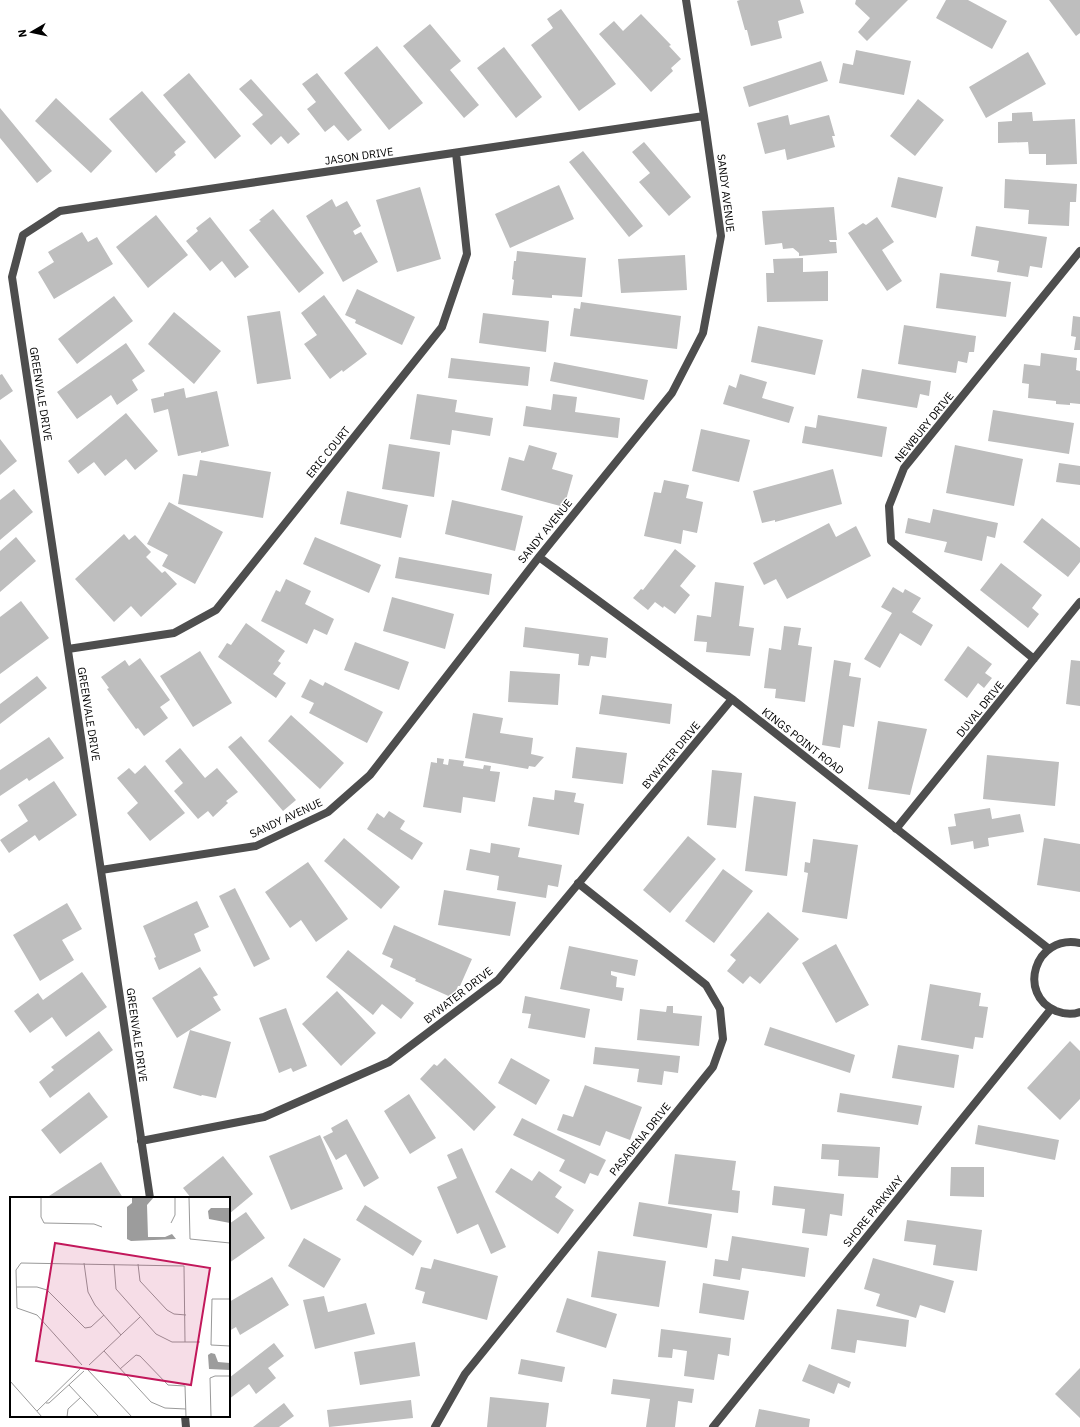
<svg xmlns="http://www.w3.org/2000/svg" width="1080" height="1427" viewBox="0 0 1080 1427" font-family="'IBM Plex Sans',sans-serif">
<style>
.building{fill:#bebebe}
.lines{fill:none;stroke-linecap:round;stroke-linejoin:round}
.minor{stroke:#4e4e4e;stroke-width:8}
.labels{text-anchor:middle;stroke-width:3;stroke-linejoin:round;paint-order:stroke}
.street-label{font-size:11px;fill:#000;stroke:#fff}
.inset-road{fill:none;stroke:#999;stroke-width:1}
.view{fill:#c2185b;fill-opacity:0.15;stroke:#c2185b;stroke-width:2}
.inset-edge{fill:none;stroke:#000;stroke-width:2}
</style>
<rect width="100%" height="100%" fill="#fff"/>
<path class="building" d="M740,0H800L804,13L778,21L782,38L751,46L747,30H745L737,1Z
M856,0H908L867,41L858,32L870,18L855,4Z
M946,0H968L1007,21L992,49L936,18Z
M1049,0H1080V33L1076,36Z
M561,9L616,84L579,111L531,45L553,28L547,19Z
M641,14L671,45L669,46L681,59L671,68L673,71L651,92L599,34L614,21L623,31Z
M430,24L461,61L450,70L479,105L464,118L403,46Z
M377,46L423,103L389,130L344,73Z
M504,47L542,97L516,118L477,68Z
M856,50L911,61L904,95L839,83L843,63L853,65Z
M1028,52L1046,84L986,118L969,87Z
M821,61L828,81L749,107L743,87Z
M189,73L241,136L215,159L163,95Z
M317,73L362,130L348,141L334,125L325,132L307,109L316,102L302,84Z
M251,79L300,134L288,144L281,136L271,145L252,124L263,115L239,89Z
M142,91L186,142L174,152L176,155L156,173L109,119Z
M56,98L112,151L91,173L35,121Z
M918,99L944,120L915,156L890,136Z
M0,108L52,171L37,183L0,138Z
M1032,112L1033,121L1075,119L1077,164L1046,165V154H1029L1028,142L998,143V122L1012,121V113Z
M788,115L790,125L829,115L835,136H832L835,147L787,160L785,149L765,154L757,123Z
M644,142L691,197L669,216L639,182L650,173L632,152Z
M583,151L643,226L629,237L569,162Z
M898,177L943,187L936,218L891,207Z
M1005,179L1077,184L1076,202H1070L1069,226L1028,224L1029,210L1004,208Z
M559,185L574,219L510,248L495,214Z
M420,187L441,259L397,272L376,200Z
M332,199L336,207L347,201L361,226L353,231L355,235L361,232L378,262L343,282L306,216Z
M834,207L837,240H829L830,242H836L837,253L799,256V253L793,248L783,249L782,243L765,245L762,211Z
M273,209L324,273L299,293L249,230L261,221L259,220Z
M156,215L188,255L148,288L116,247Z
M210,217L249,267L235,278L222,261L210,271L186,241L198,231L196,228Z
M877,217L894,242L882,250L902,281L887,291L848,233L863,223L866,225Z
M976,226L1047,237L1042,268L1030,266L1028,277L997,272L999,261L971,256Z
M82,232L88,242L97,237L113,264L54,299L38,272L54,262L48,252Z
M517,251L586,258L582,297L552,295V298L512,295L514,280L512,279L514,261H516Z
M685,255L687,290L621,293L618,259Z
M803,258V272L828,271V301L767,302L766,273H774L773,259Z
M940,273L1011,282L1006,317L936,308Z
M357,289L415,317L402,345L355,323L356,320L345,315Z
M324,295L367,354L343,372L342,370L330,379L304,344L317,335L301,313Z
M114,296L133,321L77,364L58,339Z
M581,302L681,316L677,349L570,336L574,308L580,309Z
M280,311L291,379L257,384L247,316Z
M174,312L221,351L194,384L148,344Z
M483,313L549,321L546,352L479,343Z
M1073,316L1080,317V350H1074L1076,337L1071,336Z
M904,325L976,336L974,352H969L967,363L958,361L956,373L898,364Z
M758,326L823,340L815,375L751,362Z
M126,343L145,371L132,380L138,390L117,405L111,395L77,419L57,392Z
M1041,353L1077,358L1076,370L1080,371V404L1070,403V405L1056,404V401L1028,398L1029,384L1022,383L1024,364L1040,366Z
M451,358L530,367L528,386L448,378Z
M554,362L648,380L644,400L550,381Z
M862,369L931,381L929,396L920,394L917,408L857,398Z
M2,374L13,391L0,400V375Z
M740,374L767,382L762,398L794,407L789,423L723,404L729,385L736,388Z
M184,388L186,398L217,391L229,446L201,453V451L178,456L168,409L154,413L151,399L164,396V393Z
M417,394L457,400L455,412L493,418L490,436L452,430L450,445L410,439Z
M553,394L577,397L575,412L620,418L618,438L523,426L526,406L551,410Z
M993,410L1074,423L1069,454L988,441Z
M126,413L158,451L135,470L126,459L105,476L94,462L78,474L68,461Z
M818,415L887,427L882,457L802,443L805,426L816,428Z
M701,429L750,440L739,482L692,471Z
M0,439L17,461L0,475Z
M389,444L440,452L434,497L382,489Z
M529,445L557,453L552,469L573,475L564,507L501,490L509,457L524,461Z
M955,445L1023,459L1014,506L946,493Z
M200,460L271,472L263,518L178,504L183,474L197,476Z
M1059,463L1080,466V485L1056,482Z
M833,469L842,504L775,522V520L762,523L753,491Z
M664,480L689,485L686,498L703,502L697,533L683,530L681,544L644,536L654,492L661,493Z
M14,489L33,512L0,540V500Z
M347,491L408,505L401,538L340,524Z
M452,500L523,516L515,551L445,534Z
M169,502L223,532L195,584L162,566L168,555L147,544Z
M933,509L998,523L995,538L987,536L982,561L944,552L947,542L905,533L908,518L930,523Z
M1042,518L1080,548V562L1068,577L1023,542Z
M829,523L836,537L856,526L871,556L787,599L776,579L764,585L753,563Z
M124,534L129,540L135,535L151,552L146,557L162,573L165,571L177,584L141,617L131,606L114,622L75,579Z
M16,537L36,561L0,592V551Z
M315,537L381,565L369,593L303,564Z
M675,549L696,566L680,586L690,595L675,614L664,606L663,608L655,602L648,610L633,598L641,589L643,590Z
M399,557L492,574L489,595L395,578Z
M1001,563L1042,595L1032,608L1039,614L1028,628L980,590Z
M286,579L311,591L305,604L334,619L327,635L314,629L307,644L261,621L276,590L280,592Z
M715,582L744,586L739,626L754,628L750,656L706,652L707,642L694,641L697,615L711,617Z
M893,587L903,593L905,589L921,598L912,612L933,625L921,646L900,633L880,668L864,659L892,613L881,607Z
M392,597L454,614L445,649L383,631Z
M21,601L49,638L0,674V617Z
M246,623L285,651L278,661L281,663L273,674L286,683L276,698L218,657L227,643L231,645Z
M784,626L801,628L798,645L812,647L805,702L775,698L776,689L764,688L769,648L781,650Z
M525,627L608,638L606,658L591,656L589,666L578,665L579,654L523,647Z
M355,642L409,662L399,690L344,670Z
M968,646L992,664L985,673L992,678L984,688L978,683L967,698L944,680Z
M200,651L232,703L193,727L160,676Z
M140,658L170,700L160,707L168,718L144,736L138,728L136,729L107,689L109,688L101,677L125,660L129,666Z
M834,660L851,663L849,676L861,678L854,727L843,725L840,748L822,745Z
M1071,660L1080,661V706L1066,704Z
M510,671L560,674L558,705L508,702Z
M37,676L47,688L0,724V704Z
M310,679L323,686L325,682L383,712L367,743L309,713L314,703L301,697Z
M602,695L672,704L670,724L599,714Z
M473,713L503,718L500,733L533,738L531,754L544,757L535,767L529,766L528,769L465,758Z
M291,715L344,763L320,789L268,741Z
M878,721L927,729L910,795L868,789Z
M241,736L296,800L283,811L228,747Z
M49,737L64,758L29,781L27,778L0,796V770Z
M576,747L627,753L623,784L572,778Z
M180,748L205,778L217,768L238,792L226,801L228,803L213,817L208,811L198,819L174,791L183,783L165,761Z
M987,755L1059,762L1055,806L983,799Z
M437,758L444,759L443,764L448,765L449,759L464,761L463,766L483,769L484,765L491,766L490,771L500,772L495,802L463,797L461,813L423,807L431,762L437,763Z
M145,765L185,813L150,841L127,813L138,803L117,778L129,768L135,774Z
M712,770L742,773L736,828L707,825Z
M54,781L77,815L39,841L35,835L9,853L0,840L28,821L18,805Z
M555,790L576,793L574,802L584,804L579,835L528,826L533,797L554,800Z
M754,796L796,802L787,876L745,871Z
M990,808L992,819L1020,814L1024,832L988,838L989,846L974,849L973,841L951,845L948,827L956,826L954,814Z
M389,811L405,821L400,829L423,843L412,860L367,829L377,813L384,818Z
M688,836L716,859L670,913L643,890Z
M344,838L400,887L381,909L324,861Z
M1044,838L1080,844V892L1037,885Z
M813,839L858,845L847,919L802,912L808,873L804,872L805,862L810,863Z
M491,843L520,848L518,857L562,865L558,887L548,885L546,898L497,890L499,876L466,870L470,849L490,853Z
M308,862L348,919L316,942L301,920L290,928L265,892Z
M723,869L753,891L714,943L685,921Z
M235,888L270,959L254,967L219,896Z
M444,890L516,902L510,936L438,925Z
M197,901L209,927L194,934L201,951L159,970L154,958L156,957L143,926Z
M67,903L82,929L62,940L74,960L40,981L13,935Z
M768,912L799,939L760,984L750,976L743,984L727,971L736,960L730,955Z
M394,925L472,959L460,986H458L453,998L415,981L416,979L390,967L393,959L382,954Z
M836,944L869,1005L836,1023L802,963Z
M569,946L638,960L635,976L611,971V975L617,977L616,987L624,988L622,1001L560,989Z
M348,950L414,1003L401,1019L382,1004L373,1015L326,977Z
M200,967L218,995L213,997L221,1010L177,1038L152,998Z
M82,972L107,1007L66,1037L52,1017L30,1033L14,1011L38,993L43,1000Z
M930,984L981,993L979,1006L988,1007L983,1038L975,1037L973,1049L921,1040Z
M337,991L376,1033L341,1066L302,1024Z
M525,996L590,1009L585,1038L528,1028L531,1014L522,1013Z
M667,1006H673V1013L702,1016L699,1046L637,1040L640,1009L666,1012Z
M286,1008L307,1066L293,1072L291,1068L279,1073L259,1018Z
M770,1027L855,1055L850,1073L764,1045Z
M190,1030L231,1042L216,1098L202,1095L201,1096L173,1088Z
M99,1031L113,1050L50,1098L39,1082L54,1070L51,1067Z
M1070,1041L1080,1051V1099L1060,1120L1027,1088Z
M898,1045L959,1055L954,1088L892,1078Z
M595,1047L680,1056L678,1073L664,1071L662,1085L637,1082L639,1069L593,1064Z
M445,1058L496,1107L474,1131L420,1079L434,1064L437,1066Z
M511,1058L550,1080L536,1105L498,1083Z
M585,1085L642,1107L630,1140L606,1131L600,1146L557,1130L563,1114L573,1117Z
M89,1092L108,1117L60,1154L41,1130Z
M840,1093L922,1106L918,1125L837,1112Z
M409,1094L436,1138L410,1154L384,1111Z
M522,1118L606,1160L598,1176L590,1173L585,1184L559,1171L565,1160L513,1135Z
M347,1119L379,1178L364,1187L346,1154L336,1160L323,1137L333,1132L331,1128Z
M978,1125L1059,1140L1055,1160L975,1144Z
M320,1135L343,1189L291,1210L269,1156Z
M822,1144L880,1147L878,1178L838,1176L839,1160L821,1159Z
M462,1148L506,1247L491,1254L478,1224L457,1234L437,1187L457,1178L447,1155Z
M675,1154L736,1161L732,1190L740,1191L738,1213L668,1204Z
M223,1156L253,1194L229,1214V1198H191L183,1188Z
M101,1162L123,1198H46Z
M951,1167H984V1197L950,1196Z
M511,1168L532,1181L539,1171L562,1187L555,1197L574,1210L558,1234L495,1192Z
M774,1186L844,1194L842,1216L830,1214L827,1236L802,1233L805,1209L772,1205Z
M639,1202L712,1214L707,1248L633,1236Z
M365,1205L422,1241L413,1256L356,1220Z
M246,1212L265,1238L229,1263V1224Z
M907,1220L982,1230L977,1271L933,1265L936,1245L904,1241Z
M732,1236L809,1248L805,1277L742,1268L740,1280L713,1276L715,1259L728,1261Z
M304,1238L341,1259L324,1288L288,1266Z
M598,1251L666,1261L659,1307L591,1297Z
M873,1258L954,1281L945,1313L920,1305L916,1318L876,1306L880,1294L864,1289Z
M434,1259L498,1276L487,1320L422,1303L425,1292L415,1289L421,1267L431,1269Z
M272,1277L289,1305L240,1335L236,1327L229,1331V1302Z
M703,1283L749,1291L744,1320L699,1313Z
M324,1296L328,1312L366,1303L375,1334L315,1349L303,1300Z
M567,1298L617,1314L606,1348L556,1332Z
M837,1309L909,1320L906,1347L857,1340L855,1353L831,1349Z
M661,1329L731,1338L729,1356L718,1354L714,1380L684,1376L687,1351L673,1349L672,1358L658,1357Z
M415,1342L420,1376L360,1385L354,1352Z
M274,1343L284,1356L268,1368L276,1378L256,1394L249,1384L229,1399V1378Z
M521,1359L565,1367L562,1382L518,1374Z
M809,1364L851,1382L849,1388L838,1383L834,1394L802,1381Z
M1080,1368V1418L1055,1394Z
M613,1379L694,1389L692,1403L678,1401L675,1427H646L650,1399L611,1394Z
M490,1397L549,1403L546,1427H487Z
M411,1400L413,1418L329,1427L327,1410Z
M284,1403L294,1416L279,1427H253Z
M759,1409L810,1419L809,1427H755Z"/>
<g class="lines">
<path class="minor" d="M539,557L732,699L1049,949
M68,649L174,633L216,610L442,327L467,254L456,153
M1034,659L891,541L889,506L904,468L1080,251
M896,829L1080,602
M101,870L256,846L328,812L370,775L539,557L672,393L703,333L721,236L704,116L686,0
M1080,943C1034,934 1017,995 1056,1011C1064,1014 1072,1015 1080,1012
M141,1141L264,1117L389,1062L498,980L732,699
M150,1198L12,277L23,235L60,211L704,116
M185,1416L186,1427
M435,1427L465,1374L713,1067L723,1039L720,1009L706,985L578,883
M713,1427L1051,1009"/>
</g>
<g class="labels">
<g class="street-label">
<text transform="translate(359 156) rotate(-8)" y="4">JASON DRIVE</text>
<text transform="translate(726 193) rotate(83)" y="4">SANDY AVENUE</text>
<text transform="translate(41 394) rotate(81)" y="4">GREENVALE DRIVE</text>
<text transform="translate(924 427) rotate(-51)" y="4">NEWBURY DRIVE</text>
<text transform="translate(328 452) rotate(-51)" y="4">ERIC COURT</text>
<text transform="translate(545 531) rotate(-51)" y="4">SANDY AVENUE</text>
<text transform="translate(980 709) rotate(-51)" y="4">DUVAL DRIVE</text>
<text transform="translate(89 714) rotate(81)" y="4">GREENVALE DRIVE</text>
<text transform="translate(803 741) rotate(38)" y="4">KINGS POINT ROAD</text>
<text transform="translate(671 755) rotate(-50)" y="4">BYWATER DRIVE</text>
<text transform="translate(286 818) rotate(-25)" y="4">SANDY AVENUE</text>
<text transform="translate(458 995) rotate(-38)" y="4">BYWATER DRIVE</text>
<text transform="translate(137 1035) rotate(82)" y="4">GREENVALE DRIVE</text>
<text transform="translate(640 1139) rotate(-51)" y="4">PASADENA DRIVE</text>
<text transform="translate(873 1211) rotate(-51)" y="4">SHORE PARKWAY</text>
</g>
</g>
<g transform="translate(10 1197)">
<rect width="220" height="220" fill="#fff"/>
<path d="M122,0H144L137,8L138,40H155L162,37L166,42L121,44L117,42V10L122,6ZM201,11H220V26L199,22L198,14ZM201,156L205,157L208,165L220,166V173L199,172L198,158Z" fill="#9c9c9c"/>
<path class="inset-road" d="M31,0V20L34,26L84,27L92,30M179,0L180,42L220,46M161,26L165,18V0M74,66L78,95L85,108L111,138M104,67L106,92L146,137L162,145H190M128,67L130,84L157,113L164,117L176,118M6,90H27L37,93L75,131L81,130L94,118M220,102H202L201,148L220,149M94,154L141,205L155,211L176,212M72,168L27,118L7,111L6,73L11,66L174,69L175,145M79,168L130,120M110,172L126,158L130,159L158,188L175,189L176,220M78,173L122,220M0,184L32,220M59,188L89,220M36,206H39L74,174M27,214L71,171M57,220L58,212L71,200M201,220L200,181L205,179H220"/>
<path class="view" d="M45,46L200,71L181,188L26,164Z"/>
<rect width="220" height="220" class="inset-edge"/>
</g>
<g transform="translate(32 32) rotate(261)" stroke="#ffffff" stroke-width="3" paint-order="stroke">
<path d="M0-3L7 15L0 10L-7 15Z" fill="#000000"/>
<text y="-6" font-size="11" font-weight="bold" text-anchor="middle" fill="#000000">N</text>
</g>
</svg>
